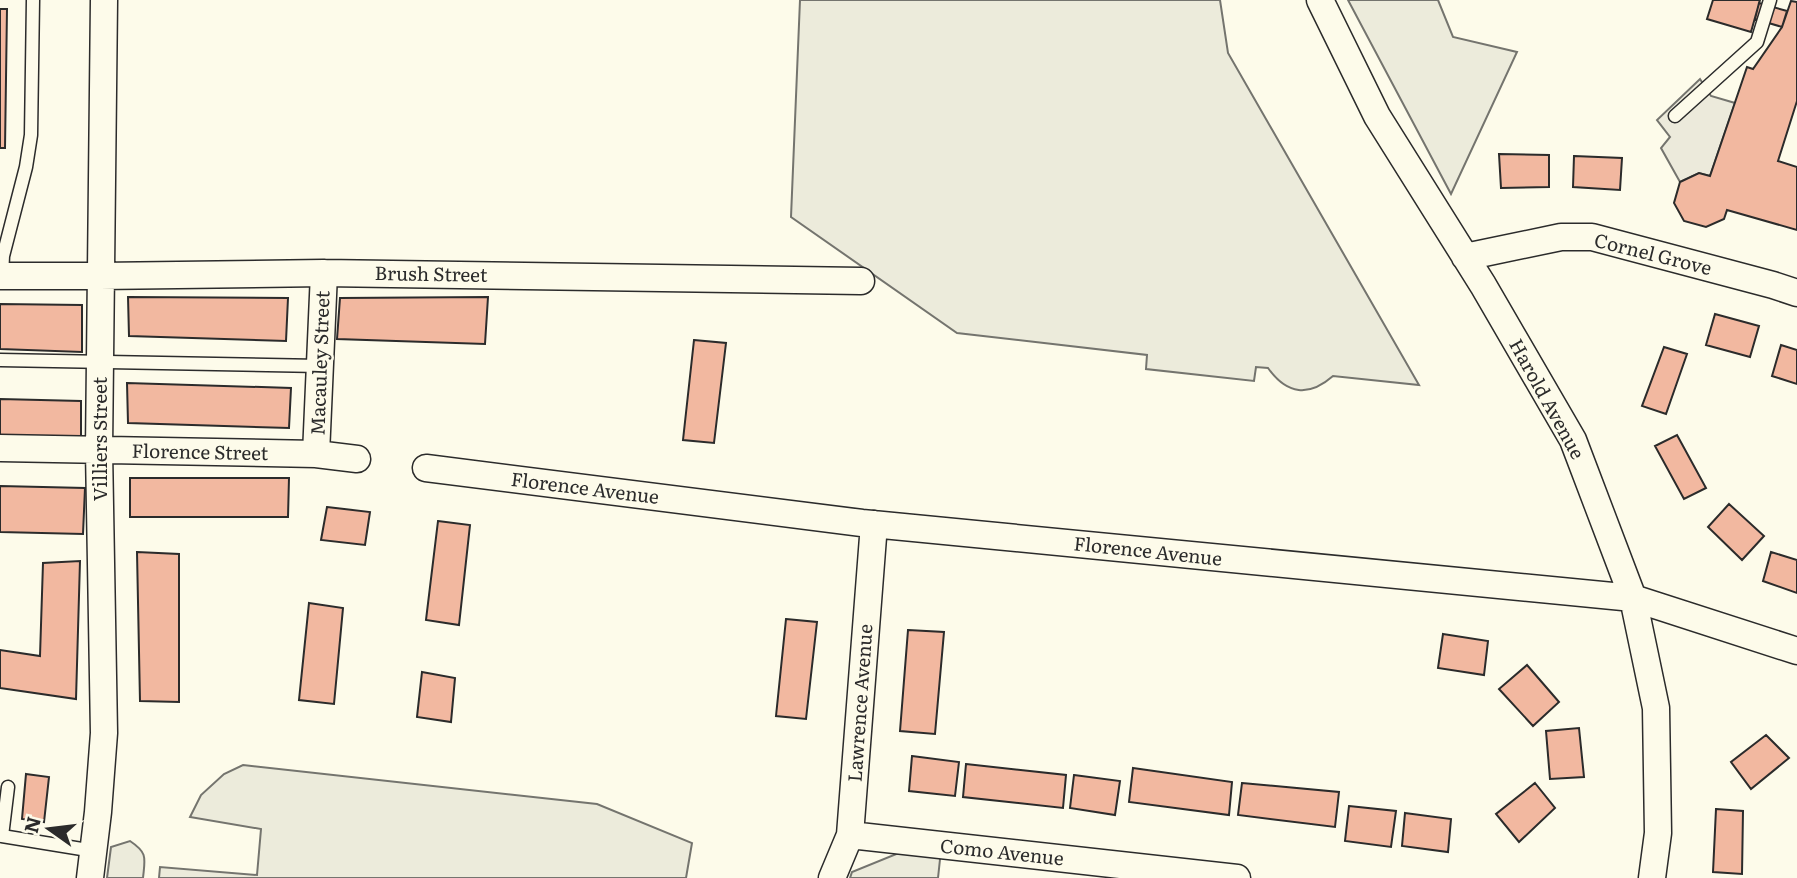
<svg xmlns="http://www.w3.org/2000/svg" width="1797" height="878" viewBox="0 0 1797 878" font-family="Literata,serif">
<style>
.green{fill:#ecebdb;stroke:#74746e;stroke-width:2}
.parking{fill:#eceadb;stroke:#74746e;stroke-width:2}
.building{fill:#f2b8a0;stroke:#2b2b2b;stroke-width:2}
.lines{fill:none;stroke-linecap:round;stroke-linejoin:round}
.service-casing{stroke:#2b2b2b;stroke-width:15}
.minor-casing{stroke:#2b2b2b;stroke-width:29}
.service{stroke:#fdfbea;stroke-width:12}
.minor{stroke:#fdfbea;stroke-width:26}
.labels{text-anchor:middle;stroke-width:5;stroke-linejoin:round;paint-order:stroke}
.street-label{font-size:19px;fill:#2b2b2b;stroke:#fdfbea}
</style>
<rect width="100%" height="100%" fill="#fdfbea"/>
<path class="green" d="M800,0H1220L1228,53L1419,385L1333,376C1309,397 1287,395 1268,368L1256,367L1254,381L1146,369L1147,355L957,333L791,217Z
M1348,0H1438L1453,37L1517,52L1451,194Z
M243,765L597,804L692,843L686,878H159L160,867L257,875L261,829L190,817L201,795L224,774Z
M130,841C148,853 145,858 143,878H107L111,847Z
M911,848L941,850L938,878H850L852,872Z"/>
<path class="parking" d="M1700,79L1711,96L1735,103L1710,176L1699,173L1680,182L1661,148L1670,137L1657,120Z"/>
<path class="building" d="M1713,0H1760L1751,32L1707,19Z
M1791,1L1797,2V101L1778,161L1797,167V230L1727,210L1724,219L1706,227L1684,221L1674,203L1680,182L1699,173L1710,176L1747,67L1753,69L1782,27Z
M1759,3L1787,11L1782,27L1755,19Z
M0,9H7L5,148H0Z
M1499,154L1549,155V187L1501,188Z
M1574,156L1622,158L1620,190L1573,187Z
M128,297L288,298L286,341L129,336Z
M488,297L485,344L337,339L340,298Z
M0,304L82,305V352L0,349Z
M1715,314L1759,326L1750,357L1706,345Z
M694,340L726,343L714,443L683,440Z
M1781,345L1797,350V384L1772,376Z
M1664,347L1687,354L1666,414L1642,406Z
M127,383L291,388L289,428L128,423Z
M0,399L81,401V439L0,437Z
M1677,435L1706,488L1684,499L1655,446Z
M130,478H289L288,517H130Z
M0,486L85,488L83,534L0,532Z
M1729,504L1764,536L1742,560L1708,527Z
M327,507L370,512L365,545L321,540Z
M438,521L470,525L459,625L426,620Z
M137,552L179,554V702L140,701Z
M1771,552L1797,560V593L1763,581Z
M80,561L76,699L0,688V650L40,656L43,563Z
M309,603L343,608L334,704L299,700Z
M786,619L817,622L806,719L776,716Z
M908,630L944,632L935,734L900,731Z
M1443,634L1488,641L1484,675L1438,668Z
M1527,665L1559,702L1533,726L1499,689Z
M422,672L455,678L451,722L417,717Z
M1579,728L1584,777L1550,779L1546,731Z
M1766,735L1789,758L1751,789L1731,762Z
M912,756L959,762L955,796L909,791Z
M966,764L1066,775L1063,808L963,797Z
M1133,768L1232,782L1229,815L1129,802Z
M26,774L49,777L44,822L22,819Z
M1074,775L1120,781L1115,815L1070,808Z
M1242,783L1339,792L1335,827L1238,815Z
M1535,783L1555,808L1519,842L1496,814Z
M1349,806L1396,811L1391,847L1345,841Z
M1716,809L1743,811L1742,874L1713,872Z
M1405,813L1451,819L1448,852L1402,846Z"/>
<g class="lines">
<g class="service-casing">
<path id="service" d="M1675,116L1757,42L1770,0
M2,276L3,256L26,167L31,135L33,0
M0,360L320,366
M8,787L2,836L94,851"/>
</g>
<g class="minor-casing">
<path id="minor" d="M1320,0L1377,116L1483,285L1573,440L1633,598L1656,708L1658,833L1652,878
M1465,257L1561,237H1592L1773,285L1797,293
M0,276H100L324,273L861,281
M0,448L316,454L357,459
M316,454L324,273
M426,468L862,523L1633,598L1797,651
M850,835L1237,878
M90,878L98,812L104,733L99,450L104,0
M832,878L850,835L874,524"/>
</g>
<use href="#service" class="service"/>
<use href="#minor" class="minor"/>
</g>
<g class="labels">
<g class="street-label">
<text transform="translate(1653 254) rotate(14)" y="7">Cornel Grove</text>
<text transform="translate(431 274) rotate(1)" y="7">Brush Street</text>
<text transform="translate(320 363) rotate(-88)" y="7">Macauley Street</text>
<text transform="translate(1547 399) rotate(61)" y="7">Harold Avenue</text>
<text transform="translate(100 439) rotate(-90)" y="7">Villiers Street</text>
<text transform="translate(200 452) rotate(1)" y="7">Florence Street</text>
<text transform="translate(585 488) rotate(7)" y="7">Florence Avenue</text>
<text transform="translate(1148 551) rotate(6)" y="7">Florence Avenue</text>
<text transform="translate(860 703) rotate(-86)" y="7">Lawrence Avenue</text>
<text transform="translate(1002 852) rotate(6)" y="7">Como Avenue</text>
</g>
</g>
<g transform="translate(49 829) rotate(284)" stroke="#fdfbea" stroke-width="5" paint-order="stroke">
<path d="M0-5L12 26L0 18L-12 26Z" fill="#2b2b2b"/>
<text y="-10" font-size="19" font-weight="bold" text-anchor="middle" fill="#2b2b2b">N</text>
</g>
</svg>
